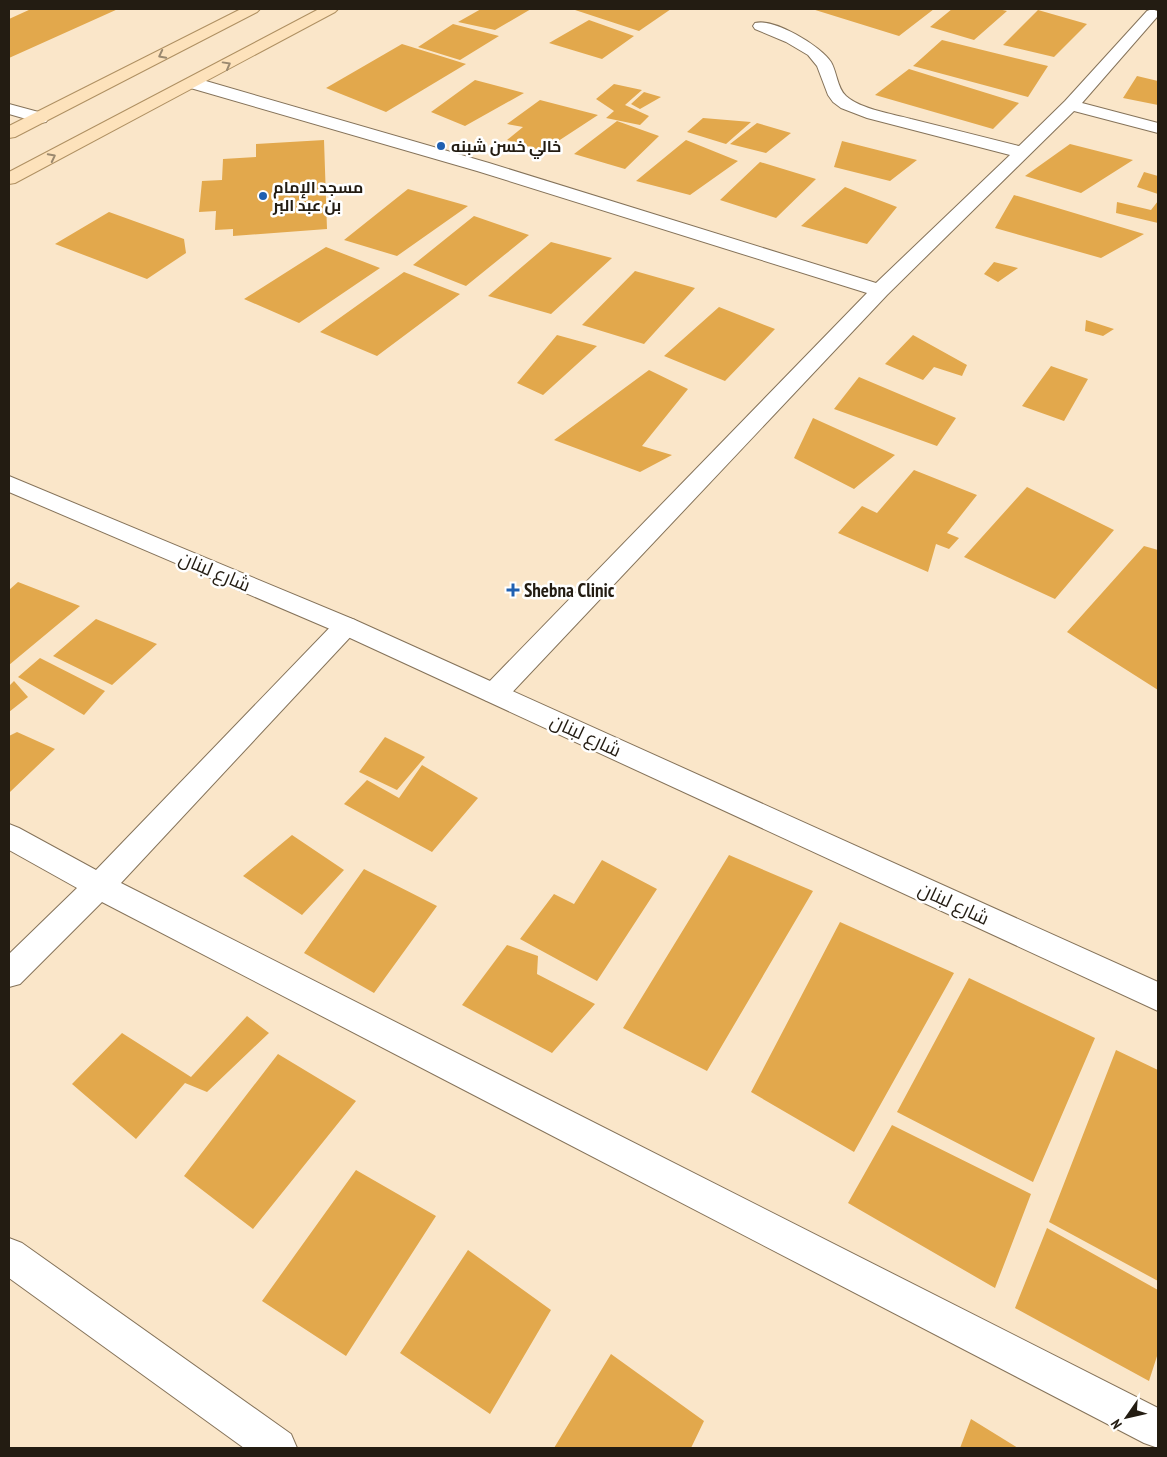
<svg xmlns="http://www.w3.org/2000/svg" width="1167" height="1457" viewBox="0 0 1167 1457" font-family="'PT Sans Narrow',Cairo,sans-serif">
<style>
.building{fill:#e2a84c}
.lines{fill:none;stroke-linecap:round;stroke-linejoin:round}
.street-casing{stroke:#85735a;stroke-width:2}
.secondary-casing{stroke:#85735a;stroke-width:2}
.primary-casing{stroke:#af9062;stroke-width:2}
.street{fill:#fff;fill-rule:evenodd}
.secondary{fill:#fff;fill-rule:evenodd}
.primary{fill:#fde2bb;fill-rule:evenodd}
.oneway{stroke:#9b896f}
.poi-dot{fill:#2060b1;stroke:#fff;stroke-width:2}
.labels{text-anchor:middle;stroke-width:5;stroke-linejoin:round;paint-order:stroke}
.far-poi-label{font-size:16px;font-weight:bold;fill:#231c12;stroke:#fff;text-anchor:start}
.street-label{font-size:19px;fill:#231c12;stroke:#fff}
.poi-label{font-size:19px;font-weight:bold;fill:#231c12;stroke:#fff;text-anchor:start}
</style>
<rect width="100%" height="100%" fill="#fae6c9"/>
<path class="building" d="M31,9H118L9,58V19Z
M481,9H531L495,30L458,22Z
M572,9H671L639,31Z
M812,9H934L899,36Z
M952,9H998L1007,11L974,40L930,27Z
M1038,10L1087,24L1054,57L1003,45Z
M589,20L634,36L602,59L549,43Z
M453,24L499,36L460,60L418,47Z
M942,40L1048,66L1028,97L913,66Z
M402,44L466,64L386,112L326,88Z
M909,69L1019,103L993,129L875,95Z
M1137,76L1158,81V105L1123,98Z
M475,80L524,93L465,126L431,112Z
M614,84L642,90L625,105L649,116L640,125L606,118L614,111L596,99Z
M644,92L661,97L640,109L631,104Z
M540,100L598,115L543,151L507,140L523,127L507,124Z
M703,118L751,122L726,144L687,132Z
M617,121L659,136L625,169L574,154Z
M757,123L791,133L766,153L730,144Z
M324,140L327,229L233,236V229L215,230L216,211L199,212L202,181L222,180L223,159L256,157V144Z
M686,140L738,161L690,195L636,181Z
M842,141L917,160L890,181L834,167Z
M1070,144L1133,160L1081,193L1025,176Z
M760,162L816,179L776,218L720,200Z
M1144,172L1158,176V194L1137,187Z
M845,187L897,207L867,244L801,226Z
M408,189L468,206L397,256L344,240Z
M1014,195L1144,234L1101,258L995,228Z
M1158,201V223L1116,213L1117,202L1151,210Z
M109,212L184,239L186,253L147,279L55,244Z
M474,216L529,235L466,286L413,265Z
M551,242L612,258L551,314L488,296Z
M326,247L380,268L299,323L244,299Z
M994,262L1018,268L998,282L984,274Z
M635,271L695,288L644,344L582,325Z
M404,272L460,294L377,356L320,332Z
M719,307L775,329L725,381L664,356Z
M1086,320L1114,329L1103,336L1085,331Z
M557,335L597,346L543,395L517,383Z
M913,335L967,365L962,376L934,367L923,380L885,364Z
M1051,366L1088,379L1064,421L1022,406Z
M649,370L688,389L642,446L672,455L640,472L554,440Z
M859,377L956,418L937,446L834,409Z
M813,418L895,455L854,489L794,458Z
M914,470L977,495L947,533L959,538L949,549L936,544L928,572L838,533L862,506L877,513Z
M1027,487L1114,530L1055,599L964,557Z
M1144,546L1158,550V690L1067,632Z
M18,582L80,606L9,665V590Z
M96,619L157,644L112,685L53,656Z
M40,658L105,691L84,715L18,677Z
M14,681L28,697L9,712V686Z
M17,732L55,749L10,792L9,736Z
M385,737L425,757L397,790L359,772Z
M422,765L478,798L432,852L344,804L367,780L399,798Z
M292,835L344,870L302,915L243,876Z
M729,855L813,891L707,1071L623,1028Z
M602,860L657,889L597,981L520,939L554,894L574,904Z
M364,869L437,906L374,993L304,953Z
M840,922L954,973L854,1152L751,1092Z
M507,945L538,956L537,974L595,1004L552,1053L462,1005Z
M969,978L1095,1038L1033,1182L897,1112Z
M247,1016L269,1033L207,1092L185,1083L136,1139L72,1084L122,1033L191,1077Z
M1116,1050L1158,1070V1281L1049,1222Z
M278,1054L356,1101L253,1229L184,1176Z
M892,1125L1031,1194L995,1288L848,1203Z
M356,1170L436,1216L346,1356L262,1301Z
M1047,1228L1158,1290V1353L1149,1381L1015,1308Z
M468,1250L551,1310L490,1414L400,1353Z
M611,1354L704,1421L691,1448H554Z
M971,1419L1018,1448H960Z"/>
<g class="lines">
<g class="street-casing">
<path id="street" d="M1152,9L1157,11V17L1082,103L1158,123V133L1074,111L887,295L505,700L495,703L485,700L482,693L485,686L867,293L477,171L187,87L185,83L187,79H199L489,163L876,283L1010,155L867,118L841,108L833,102L828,95L817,66L808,55L786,42L755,29L753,26L755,23C774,18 821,46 831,62C837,72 837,88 846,96C860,109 893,114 911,119C947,128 983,137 1019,146L1065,101L1147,11Z
M9,104L46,114L49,118L46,122L40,123L9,114Z
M346,617L355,620L359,626L355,632L121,883L1158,1408V1448L1144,1443L102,902L20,984L9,987V954L77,888L9,850V824L19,828L96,870L337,620Z
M9,1238L22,1243L291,1434L297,1448H244L9,1278Z"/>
</g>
<g class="secondary-casing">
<path id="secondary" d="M9,476L355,620L1158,982V1011L337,632L9,492Z"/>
</g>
<g class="primary-casing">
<path id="primary" d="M241,9H260L257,12L15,137L9,138V126Z
M319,9H338L335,12L15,183L9,184V172Z"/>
</g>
<use href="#street" class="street"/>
<use href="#secondary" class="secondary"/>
<use href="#primary" class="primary"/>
</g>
<defs><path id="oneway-chevron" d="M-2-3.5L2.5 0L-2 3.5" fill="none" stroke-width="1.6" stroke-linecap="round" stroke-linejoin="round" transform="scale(1.25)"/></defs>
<g class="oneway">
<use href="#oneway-chevron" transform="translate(162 55) rotate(153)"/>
<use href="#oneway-chevron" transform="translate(227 65) rotate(-29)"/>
<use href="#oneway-chevron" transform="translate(52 157) rotate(-27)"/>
</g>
<g class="poi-dot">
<circle cx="441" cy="146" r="5"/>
<circle cx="263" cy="196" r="5"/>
<path d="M510.5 582.5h5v5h5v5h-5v5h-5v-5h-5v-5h5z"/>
</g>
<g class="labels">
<g class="far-poi-label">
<text x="451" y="152">خالي خسن شبنه</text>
<text x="273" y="193">مسجد الإمام<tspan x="273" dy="18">بن عبد البر</tspan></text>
</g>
<g class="street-label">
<text transform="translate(215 571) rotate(23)" y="7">شارع لبنان</text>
<text transform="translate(586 735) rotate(25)" y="7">شارع لبنان</text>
<text transform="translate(954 903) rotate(25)" y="7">شارع لبنان</text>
</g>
<g class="poi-label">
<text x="524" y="597">Shebna Clinic</text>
</g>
</g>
<rect width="1167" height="1457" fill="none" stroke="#231c12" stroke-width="20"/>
<g transform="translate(1127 1417) rotate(236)" stroke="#ffffff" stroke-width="4" paint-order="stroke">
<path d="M0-4L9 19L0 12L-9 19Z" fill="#231c12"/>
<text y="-8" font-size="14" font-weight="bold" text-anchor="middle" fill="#231c12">N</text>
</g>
</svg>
